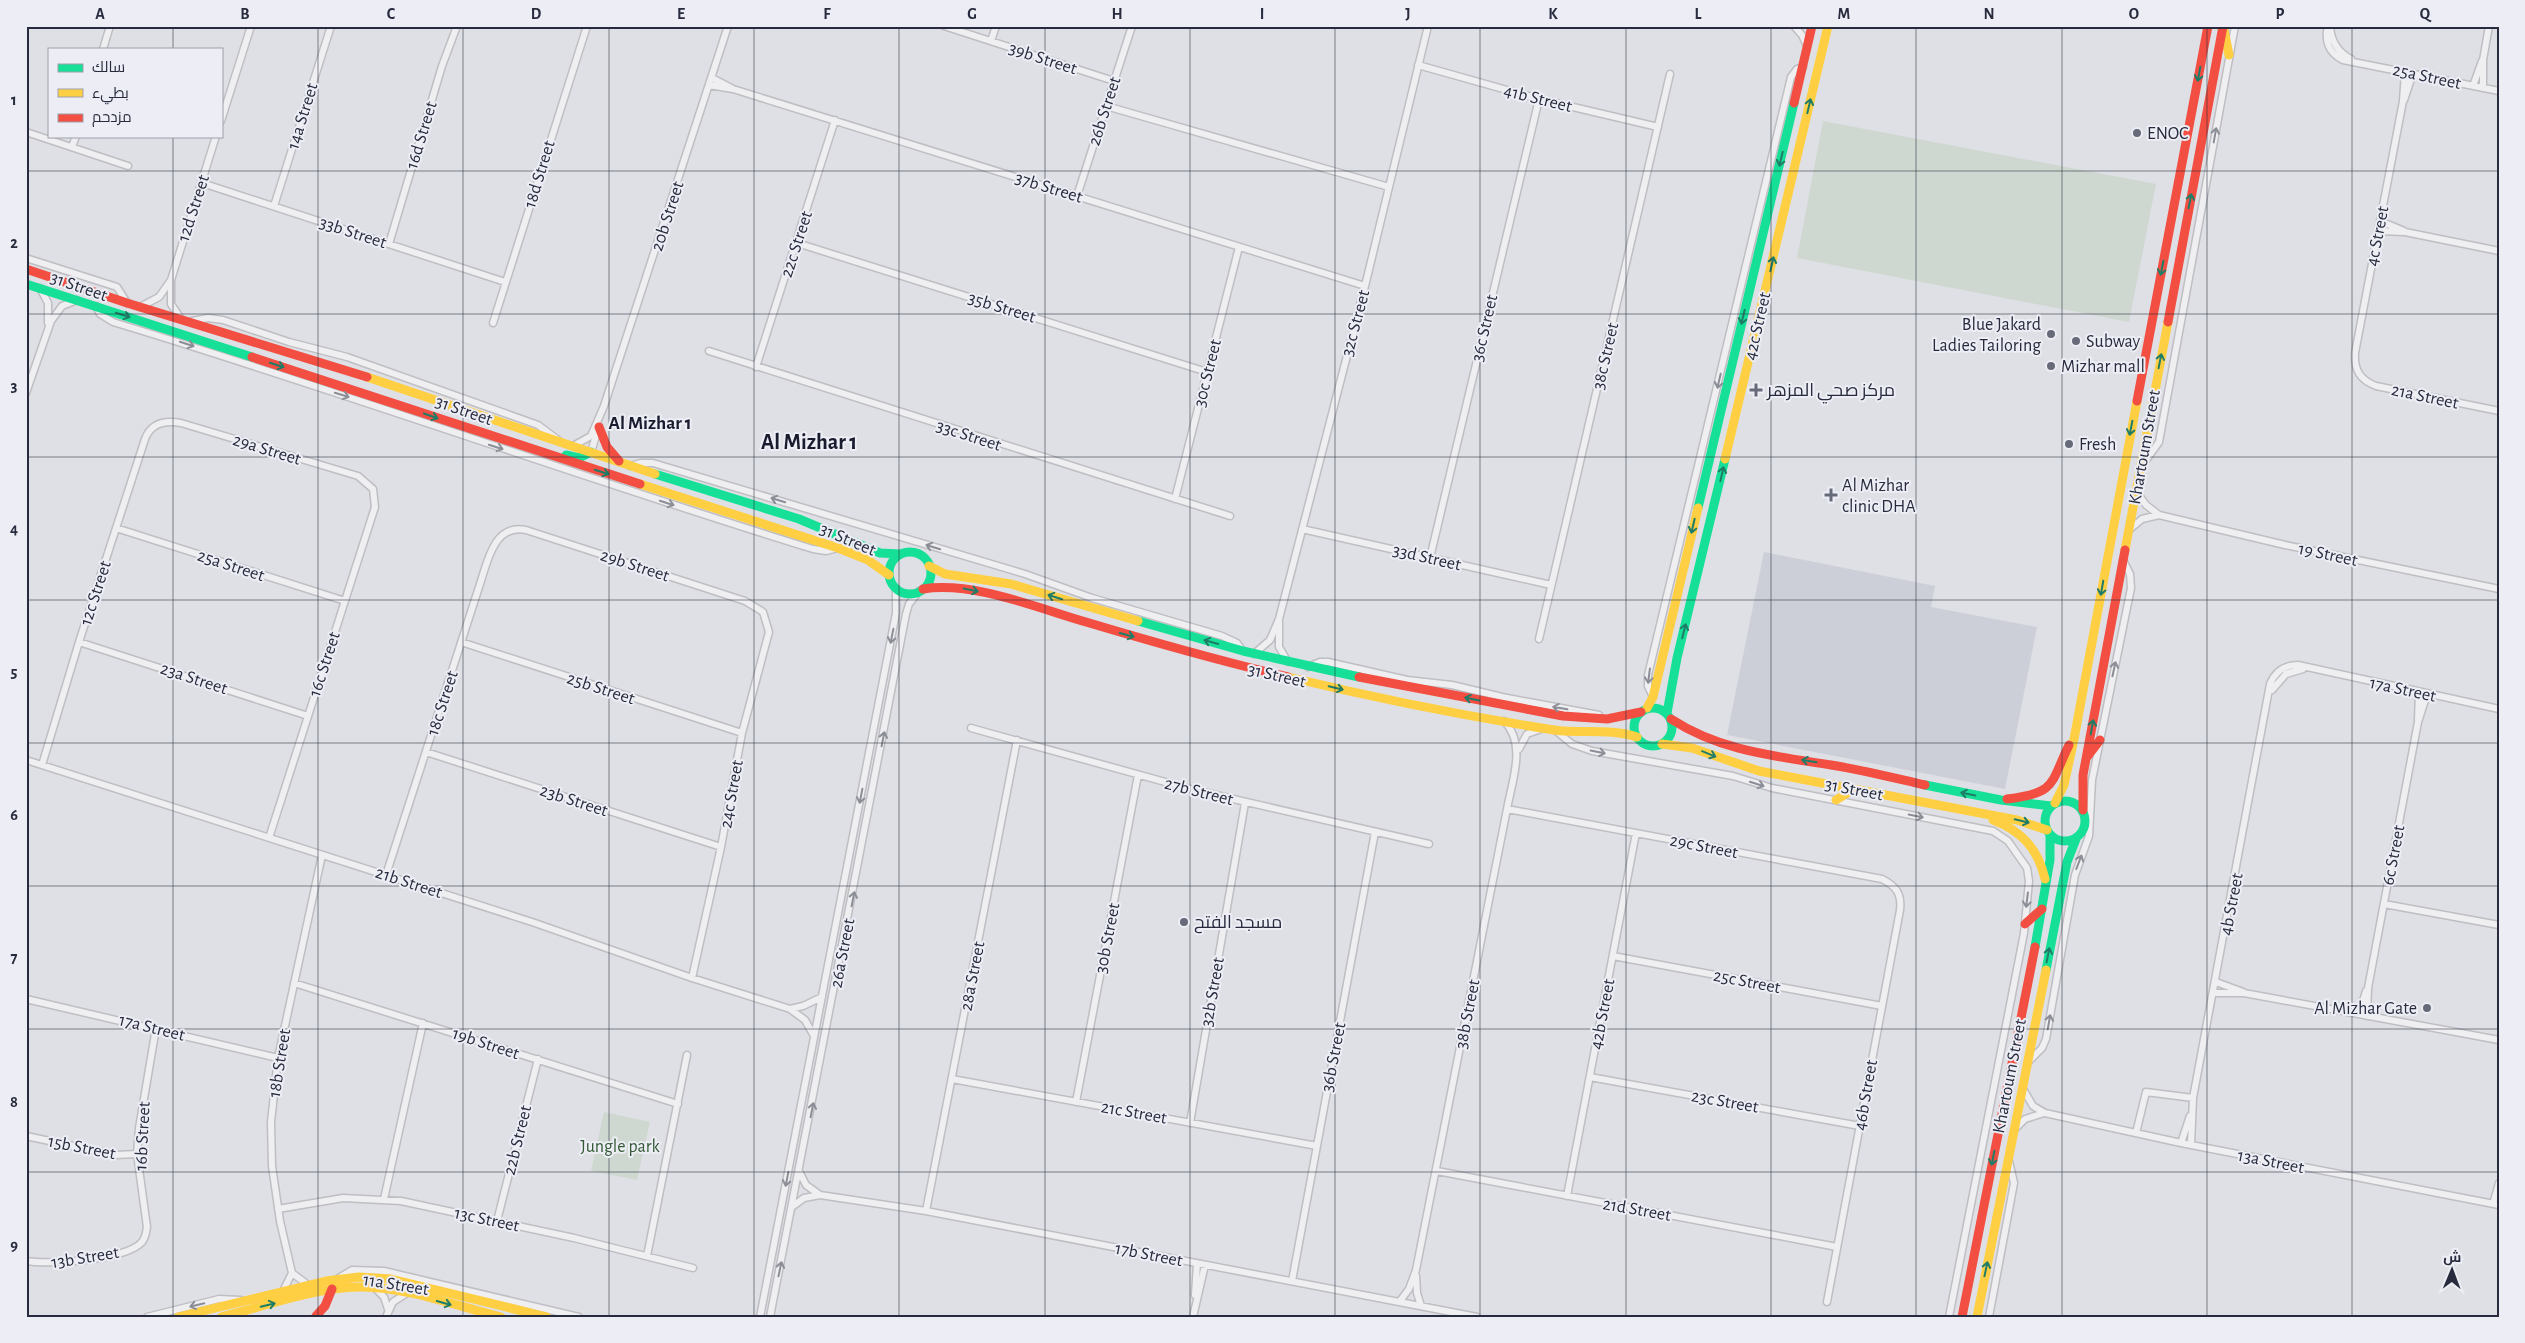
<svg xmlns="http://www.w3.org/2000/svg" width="2525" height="1343" viewBox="0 0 2525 1343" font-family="'Alegreya Sans',Cairo,sans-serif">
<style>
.built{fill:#cdcfd8}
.green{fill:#ced8d0}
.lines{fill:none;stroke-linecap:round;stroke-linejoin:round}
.street-casing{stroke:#bebec3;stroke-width:9}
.street{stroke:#efeff1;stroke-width:6}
.fast{stroke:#16e098;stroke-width:9}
.slow{stroke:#ffcf43;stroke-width:9}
.jam{stroke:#f24e42;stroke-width:9}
.oneway{stroke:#1f7c66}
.oneway2{stroke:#8b8d97}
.grid{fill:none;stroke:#272b3d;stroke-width:1;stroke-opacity:0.55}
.poi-dot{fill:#676a78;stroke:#edeef5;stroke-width:2}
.labels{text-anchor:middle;stroke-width:4;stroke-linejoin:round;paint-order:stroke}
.street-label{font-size:18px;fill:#272b3d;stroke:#edeef5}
.poi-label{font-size:18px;fill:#272b3d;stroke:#edeef5;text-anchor:start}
.park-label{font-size:18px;fill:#345935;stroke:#edeef5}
.neighbourhood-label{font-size:19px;font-weight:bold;fill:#191c2e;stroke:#edeef5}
.district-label{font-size:22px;font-weight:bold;fill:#191c2e;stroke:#edeef5}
.neatline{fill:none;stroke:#272b3d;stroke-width:2}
.grid-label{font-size:16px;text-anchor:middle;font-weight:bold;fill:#272b3d}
</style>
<rect width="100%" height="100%" fill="#dfe0e5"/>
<path class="built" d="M1764,552L1935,586L1931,607L2037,627L2005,789L1727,735Z"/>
<path class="green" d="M1823,121L2156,184L2129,322L1797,258Z
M604,1112L650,1122L637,1180L591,1171Z"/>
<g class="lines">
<g class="street-casing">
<path id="street" d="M944,26L1114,81
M1794,26L1802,35L1807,46
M2328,26C2324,41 2329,53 2343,60L2499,91
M2330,26C2331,41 2337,52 2351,59
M991,41L996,26
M103,49L110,26
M1418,65L1539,99L1658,127
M2405,72L2403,101L2355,353C2354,370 2360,380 2376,386L2499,411
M712,78L733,89
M709,85L733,89L1365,286
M2473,86L2482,61
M2483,88V60L2489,26
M2404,100L2413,73
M1106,106L1389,187
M221,121L251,26
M26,132L128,166
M72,147L76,136
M202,183L505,282
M1077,196L1132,26
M274,206L331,26
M2380,221L2404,231
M2378,231L2405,232L2499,251
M797,243L1207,372
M389,244L442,66L457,26
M26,258L117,287L127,303
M171,280V304L181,319
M40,288L48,303V323
M96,306L100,314L113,322C348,393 579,477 813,549L826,551L838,548
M140,307L159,297L171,280L216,136
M192,321L208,318L223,320L289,342L347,357L538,425L558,440
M493,323L587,26
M709,351L1230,516
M756,367L835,120
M26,393L51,321L62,306L77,300
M573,446L591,436L604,406L728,26
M591,452L599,426
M630,466L641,463H653L1025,574L1092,598L1222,636L1237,643L1242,650
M2141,467L2159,442L2235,26
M2136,491L2146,505L2159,515L2285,545L2499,589
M1175,499L1239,247
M116,528L345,601
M1302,529L1551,585
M2130,529L2142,519L2159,515
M1430,558L1539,99
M1279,622V647L1288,662
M1539,639L1670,74
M79,642L308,716
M461,642L742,733
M1254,654L1270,640L1279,619L1365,286L1428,26
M1308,667L1320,662H1328L1407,680L1452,685L1502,697L1599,715
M2272,690L2286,674L2303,669
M1653,697L1648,686V675L1791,77L1797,69L1803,67
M2418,720L2419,692
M971,728L1194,790L1429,844
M1555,730L1572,744L1592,751L1733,776L1772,788L1993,831L2008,841L2027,868L2029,881L2024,933L1949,1317
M1519,749L1527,734L1541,729
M426,752L721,847
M26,760L532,922L692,978L790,1009L805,1020L814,1036
M42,765L79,642L145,439C151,423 165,420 181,423L358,476L373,489L375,507L269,838
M1507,809L1882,879C1896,886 1902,894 1900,910L1827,1302
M386,875L479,587C487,564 493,523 526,530L745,601L763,612L769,632L742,733L721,847L692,978
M2384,904L2499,925
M1613,956L1882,1006
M2216,982L2243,992
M294,983L678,1104
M2214,993H2244L2499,1040
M26,999L278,1058
M790,1009L803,1006L822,997
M2359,1014L2366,991
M2367,1016L2368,988L2418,722L2427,694
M2028,1062L2042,1048L2046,1039L2075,875L2089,836L2092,780L2131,588L2130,574L2123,560
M1590,1077L1860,1126
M952,1079L1317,1146
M2023,1089L2033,1106L2045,1113L2181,1143L2499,1205
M1076,1102L1138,775
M1190,1123L1245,803
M2016,1128L2025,1119L2044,1113
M2136,1133L2146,1092L2193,1098
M26,1136L116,1155L137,1154
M2181,1143L2190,1116
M2191,1145L2193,1098L2270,684C2275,672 2284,665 2298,665L2499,709
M1437,1171L1837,1247
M800,1173L806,1185L820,1195
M1567,1196L1636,833
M384,1199L423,1023
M2493,1204L2499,1183
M793,1206L804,1198L820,1195L926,1211L1477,1317
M278,1209L343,1198L401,1201L574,1238L693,1268
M926,1211L1017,740
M497,1221L538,1059
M647,1256L687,1055
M26,1261C50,1265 126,1260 142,1242C146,1237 146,1232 147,1227L137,1154L139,1128L156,1028
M1416,1276L1417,1293L1421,1306
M337,1279L352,1270L384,1271L579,1317
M1292,1281L1375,832
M308,1285L292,1273L280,1221L272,1166L271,1122L278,1058L322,855
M376,1289L384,1297L388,1309
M283,1291L292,1273
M1195,1295L1197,1263
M1400,1301L1409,1289L1416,1270L1507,809C1512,781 1527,744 1504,721
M147,1317L219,1299L241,1300
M386,1317L393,1302L407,1293
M760,1317L896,613V588
M770,1317L906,614L909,604L919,591
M1193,1317L1205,1265
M1989,1317L2014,1183L2009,1161"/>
</g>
<use href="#street" class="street"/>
<path class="fast" d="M26,284L252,357
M566,455L579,458L591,452
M655,474L799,519L880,553L900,554
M1698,508L1794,103
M889 573a21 21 0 1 1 42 0a21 21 0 1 1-42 0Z
M1138,621L1243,651L1359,677
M1634 727a19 19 0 1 1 38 0a19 19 0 1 1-38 0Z
M1667,713L1677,658L1725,459
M1925,785L2001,800L2051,806
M2045 821a20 20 0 1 1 40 0a20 20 0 1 1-40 0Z
M2035,947L2050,860V835
M2046,970L2067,862L2076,839"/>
<path class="slow" d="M2224,30L2229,55
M367,377L655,474
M1725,459L1828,26
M640,484L838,548L868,560L889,575
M2125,550L2168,322
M929,566L945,574L1011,584L1138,621
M1288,677C1375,698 1465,716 1554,730C1582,734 1610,728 1637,737
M1647,708L1653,697L1698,508
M1662,744L1692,748L1759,771L2017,820L2047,830
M1836,800L1854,789
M2055,803L2064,785L2074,739L2137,401
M1993,820C2022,831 2038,849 2045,879
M178,1317L326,1281L359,1277L391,1279L547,1317
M221,1317C266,1306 313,1288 359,1287C404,1286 457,1306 501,1317
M1977,1317L2046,970"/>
<path class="jam" d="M1794,103L1812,26
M26,269L127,303L367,377
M2168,322L2223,26
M252,357L640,484
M2137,401L2208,26
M599,427L607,447L619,461
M923,589C974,581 1037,608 1086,622C1153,642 1220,661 1288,677
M1359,677L1563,716L1607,719L1641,712
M1671,719C1720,751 1775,756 1831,765C1863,770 1894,778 1925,785
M2087,757L2100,740
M2007,799C2057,793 2050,784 2069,745
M2083,810V775L2125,550
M2025,924L2042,909
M316,1316L325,1306L332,1289
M1962,1317L2035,947"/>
</g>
<defs><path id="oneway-shaft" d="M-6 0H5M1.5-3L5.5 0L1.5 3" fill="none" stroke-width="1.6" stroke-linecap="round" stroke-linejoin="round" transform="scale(1.25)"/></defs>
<g class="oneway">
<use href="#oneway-shaft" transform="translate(2199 74) rotate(101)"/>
<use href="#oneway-shaft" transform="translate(1809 106) rotate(-77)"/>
<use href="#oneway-shaft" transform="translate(1781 159) rotate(103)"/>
<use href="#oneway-shaft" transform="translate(2190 201) rotate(-79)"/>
<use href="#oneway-shaft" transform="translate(1772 264) rotate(-77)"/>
<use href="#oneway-shaft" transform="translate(2162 268) rotate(101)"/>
<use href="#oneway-shaft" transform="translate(123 315) rotate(18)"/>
<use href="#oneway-shaft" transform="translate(1743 317) rotate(103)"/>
<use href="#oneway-shaft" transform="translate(2160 361) rotate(-79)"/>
<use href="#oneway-shaft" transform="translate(277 365) rotate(18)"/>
<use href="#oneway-shaft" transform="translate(431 416) rotate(19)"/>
<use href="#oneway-shaft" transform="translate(2131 428) rotate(101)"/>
<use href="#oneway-shaft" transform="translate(602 472) rotate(18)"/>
<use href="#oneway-shaft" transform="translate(1722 474) rotate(-77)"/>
<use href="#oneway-shaft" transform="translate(1693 526) rotate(103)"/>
<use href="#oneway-shaft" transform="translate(2102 588) rotate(100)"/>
<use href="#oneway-shaft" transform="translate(971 590) rotate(11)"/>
<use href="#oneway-shaft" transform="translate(1055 597) rotate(-163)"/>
<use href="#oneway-shaft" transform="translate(1684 631) rotate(-76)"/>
<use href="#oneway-shaft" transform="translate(1127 635) rotate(16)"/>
<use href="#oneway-shaft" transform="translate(1211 642) rotate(-164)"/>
<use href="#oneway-shaft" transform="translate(1336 688) rotate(13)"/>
<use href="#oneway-shaft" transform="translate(1472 699) rotate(-169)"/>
<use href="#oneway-shaft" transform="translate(2092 727) rotate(-80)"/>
<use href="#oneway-shaft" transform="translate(1709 754) rotate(22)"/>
<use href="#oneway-shaft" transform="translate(1809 761) rotate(-170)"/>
<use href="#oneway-shaft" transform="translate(1968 794) rotate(-168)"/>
<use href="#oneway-shaft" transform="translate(2022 821) rotate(13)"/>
<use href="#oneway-shaft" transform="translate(2048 955) rotate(-79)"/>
<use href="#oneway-shaft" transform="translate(1993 1158) rotate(101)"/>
<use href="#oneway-shaft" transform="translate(1986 1269) rotate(-78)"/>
<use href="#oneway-shaft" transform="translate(444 1303) rotate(16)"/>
<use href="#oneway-shaft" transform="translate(268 1305) rotate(-14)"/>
</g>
<g class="oneway2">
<use href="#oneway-shaft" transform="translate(2215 135) rotate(-80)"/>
<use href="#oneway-shaft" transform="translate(187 344) rotate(18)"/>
<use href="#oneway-shaft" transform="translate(1719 381) rotate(103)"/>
<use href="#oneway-shaft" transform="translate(342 395) rotate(17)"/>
<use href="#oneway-shaft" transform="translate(496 447) rotate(18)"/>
<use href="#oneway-shaft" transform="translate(778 500) rotate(-163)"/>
<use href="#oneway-shaft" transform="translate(667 503) rotate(18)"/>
<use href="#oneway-shaft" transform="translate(933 547) rotate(-163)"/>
<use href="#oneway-shaft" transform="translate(892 636) rotate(101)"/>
<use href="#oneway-shaft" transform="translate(2114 669) rotate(-78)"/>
<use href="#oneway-shaft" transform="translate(1649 676) rotate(97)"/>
<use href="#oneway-shaft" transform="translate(1560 708) rotate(-170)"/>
<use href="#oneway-shaft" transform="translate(883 739) rotate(-79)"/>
<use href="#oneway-shaft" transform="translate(1598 752) rotate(11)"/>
<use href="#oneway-shaft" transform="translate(1757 784) rotate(18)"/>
<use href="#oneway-shaft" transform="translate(861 796) rotate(101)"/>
<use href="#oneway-shaft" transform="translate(1916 816) rotate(11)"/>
<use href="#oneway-shaft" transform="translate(2079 862) rotate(-69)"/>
<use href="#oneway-shaft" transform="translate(853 899) rotate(-79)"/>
<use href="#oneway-shaft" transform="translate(2027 900) rotate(97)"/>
<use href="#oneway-shaft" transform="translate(2049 1022) rotate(-80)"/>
<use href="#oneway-shaft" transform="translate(812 1110) rotate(-79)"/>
<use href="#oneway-shaft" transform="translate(787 1179) rotate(101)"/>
<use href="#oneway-shaft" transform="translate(780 1269) rotate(-78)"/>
<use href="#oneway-shaft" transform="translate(197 1305) rotate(166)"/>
</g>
<path class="grid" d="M173,26V49M318,26V1317M463,26V1317M609,26V1317M754,26V1317M899,26V1317M1045,26V1317M1190,26V1317M1335,26V1317M1480,26V1317M1626,26V1317M1771,26V1317M1916,26V1317M2062,26V1317M2207,26V1317M2352,26V1317M173,136V1317M26,171H2499M26,314H2499M26,457H2499M26,600H2499M26,743H2499M26,886H2499M26,1029H2499M26,1172H2499"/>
<g class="poi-dot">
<circle cx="2137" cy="133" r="5"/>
<circle cx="2051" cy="334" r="5"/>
<circle cx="2076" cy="341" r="5"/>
<circle cx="2051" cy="366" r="5"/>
<path d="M1753.5 382.5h5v5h5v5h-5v5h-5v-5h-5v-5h5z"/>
<circle cx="2069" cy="444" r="5"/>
<path d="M1828.5 487.5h5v5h5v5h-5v5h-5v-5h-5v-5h5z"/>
<circle cx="1184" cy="922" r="5"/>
<circle cx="2427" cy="1008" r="5"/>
</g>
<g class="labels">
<g class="street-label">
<text transform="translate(1043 58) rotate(18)" y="6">39b Street</text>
<text transform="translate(2427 76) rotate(12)" y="6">25a Street</text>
<text transform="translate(1538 98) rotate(14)" y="6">41b Street</text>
<text transform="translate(1104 111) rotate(-72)" y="6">26b Street</text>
<text transform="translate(302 116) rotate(-73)" y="6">14a Street</text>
<text transform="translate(421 135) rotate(-73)" y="6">16d Street</text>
<text transform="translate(539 174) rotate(-73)" y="6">18d Street</text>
<text transform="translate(1049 187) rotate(17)" y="6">37b Street</text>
<text transform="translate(193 208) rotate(-72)" y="6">12d Street</text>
<text transform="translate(667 216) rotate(-72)" y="6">20b Street</text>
<text transform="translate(353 232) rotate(18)" y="6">33b Street</text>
<text transform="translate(2377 236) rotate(-79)" y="6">4c Street</text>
<text transform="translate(796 244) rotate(-72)" y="6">22c Street</text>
<text transform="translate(79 286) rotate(19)" y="6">31 Street</text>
<text transform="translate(1002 307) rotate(17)" y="6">35b Street</text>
<text transform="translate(1355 323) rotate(-75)" y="6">32c Street</text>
<text transform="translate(1757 326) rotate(-77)" y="6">42c Street</text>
<text transform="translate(1484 328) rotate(-77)" y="6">36c Street</text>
<text transform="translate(1605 356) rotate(-77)" y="6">38c Street</text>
<text transform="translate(1207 373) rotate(-76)" y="6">30c Street</text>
<text transform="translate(2425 396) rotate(12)" y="6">21a Street</text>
<text transform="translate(464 410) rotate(19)" y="6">31 Street</text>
<text transform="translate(969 435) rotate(18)" y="6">33c Street</text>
<text transform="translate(2144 447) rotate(-80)" y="6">Khartoum Street</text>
<text transform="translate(267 449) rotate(17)" y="6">29a Street</text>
<text transform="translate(848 539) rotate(23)" y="6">31 Street</text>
<text transform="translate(2328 554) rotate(12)" y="6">19 Street</text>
<text transform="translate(1427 557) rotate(13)" y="6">33d Street</text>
<text transform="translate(231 565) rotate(18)" y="6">25a Street</text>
<text transform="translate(635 565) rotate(18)" y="6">29b Street</text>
<text transform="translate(95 593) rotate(-72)" y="6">12c Street</text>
<text transform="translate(324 664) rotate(-72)" y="6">16c Street</text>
<text transform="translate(1277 675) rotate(13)" y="6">31 Street</text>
<text transform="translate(194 678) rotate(18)" y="6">23a Street</text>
<text transform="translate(601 688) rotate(18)" y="6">25b Street</text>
<text transform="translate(2403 689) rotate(12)" y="6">17a Street</text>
<text transform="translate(442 703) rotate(-72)" y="6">18c Street</text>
<text transform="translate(1854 789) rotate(11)" y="6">31 Street</text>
<text transform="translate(1199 791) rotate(14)" y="6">27b Street</text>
<text transform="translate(731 794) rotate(-80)" y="6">24c Street</text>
<text transform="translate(574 800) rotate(18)" y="6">23b Street</text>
<text transform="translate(1704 846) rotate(11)" y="6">29c Street</text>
<text transform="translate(2393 855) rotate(-79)" y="6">6c Street</text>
<text transform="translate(409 882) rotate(18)" y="6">21b Street</text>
<text transform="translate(2231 904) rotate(-79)" y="6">4b Street</text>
<text transform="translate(1107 938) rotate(-79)" y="6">30b Street</text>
<text transform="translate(842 953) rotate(-79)" y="6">26a Street</text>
<text transform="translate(972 976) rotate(-79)" y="6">28a Street</text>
<text transform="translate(1747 981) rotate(11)" y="6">25c Street</text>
<text transform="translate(1212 992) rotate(-80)" y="6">32b Street</text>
<text transform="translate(1467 1014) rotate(-79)" y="6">38b Street</text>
<text transform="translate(1602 1014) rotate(-79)" y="6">42b Street</text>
<text transform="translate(152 1027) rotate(14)" y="6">17a Street</text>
<text transform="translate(486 1043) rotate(18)" y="6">19b Street</text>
<text transform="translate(1333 1057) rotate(-79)" y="6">36b Street</text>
<text transform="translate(279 1063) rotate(-81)" y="6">18b Street</text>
<text transform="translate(2009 1076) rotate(-79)" y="6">Khartoum Street</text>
<text transform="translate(1865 1095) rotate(-80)" y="6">46b Street</text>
<text transform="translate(1725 1101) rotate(10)" y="6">23c Street</text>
<text transform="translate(1134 1112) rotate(10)" y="6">21c Street</text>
<text transform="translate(142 1136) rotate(-87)" y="6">16b Street</text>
<text transform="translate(517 1140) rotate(-76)" y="6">22b Street</text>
<text transform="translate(82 1147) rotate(11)" y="6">15b Street</text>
<text transform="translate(2271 1161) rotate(11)" y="6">13a Street</text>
<text transform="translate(1637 1209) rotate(10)" y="6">21d Street</text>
<text transform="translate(487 1219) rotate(12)" y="6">13c Street</text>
<text transform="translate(1149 1254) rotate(11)" y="6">17b Street</text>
<text transform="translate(85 1257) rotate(-9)" y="6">13b Street</text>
<text transform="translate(396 1284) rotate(9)" y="6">11a Street</text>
</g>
<g class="poi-label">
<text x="2147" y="139">ENOC</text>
<text x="2041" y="330" text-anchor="end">Blue Jakard<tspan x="2041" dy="21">Ladies Tailoring</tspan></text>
<text x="2086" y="347">Subway</text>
<text x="2061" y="372">Mizhar mall</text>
<text x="1767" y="396">مركز صحي المزهر</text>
<text x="2079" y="450">Fresh</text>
<text x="1842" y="491">Al Mizhar<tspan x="1842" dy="21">clinic DHA</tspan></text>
<text x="1194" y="928">مسجد الفتح</text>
<text x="2417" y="1014" text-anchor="end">Al Mizhar Gate</text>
</g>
<g class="park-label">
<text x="620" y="1152">Jungle park</text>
</g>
<g class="neighbourhood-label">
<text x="650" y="429">Al Mizhar 1</text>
</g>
<g class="district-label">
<text x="809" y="449">Al Mizhar 1</text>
</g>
</g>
<rect width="2525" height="1343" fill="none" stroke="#edeef5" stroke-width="55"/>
<rect x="48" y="48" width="175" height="90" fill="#edeef5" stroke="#9ea0ab"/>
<rect x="58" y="64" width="25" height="8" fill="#16e098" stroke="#9ea0ab"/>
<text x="92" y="72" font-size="15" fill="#272b3d">سالك</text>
<rect x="58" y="89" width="25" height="8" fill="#ffcf43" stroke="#9ea0ab"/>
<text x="92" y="98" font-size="15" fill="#272b3d">بطيء</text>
<rect x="58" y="114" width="25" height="8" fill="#f24e42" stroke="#9ea0ab"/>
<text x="92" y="122" font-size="15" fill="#272b3d">مزدحم</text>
<g transform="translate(2452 1270) rotate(1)" stroke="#edeef5" stroke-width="4" paint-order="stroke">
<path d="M0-4L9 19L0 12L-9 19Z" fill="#272b3d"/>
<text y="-8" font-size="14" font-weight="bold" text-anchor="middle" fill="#272b3d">ش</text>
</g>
<rect x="28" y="28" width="2470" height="1288" class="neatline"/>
<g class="grid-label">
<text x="100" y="19">A</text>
<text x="245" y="19">B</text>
<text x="391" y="19">C</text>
<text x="536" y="19">D</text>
<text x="681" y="19">E</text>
<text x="827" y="19">F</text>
<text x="972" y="19">G</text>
<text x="1117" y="19">H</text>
<text x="1262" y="19">I</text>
<text x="1408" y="19">J</text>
<text x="1553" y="19">K</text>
<text x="1698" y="19">L</text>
<text x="1844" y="19">M</text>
<text x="1989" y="19">N</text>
<text x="2134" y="19">O</text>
<text x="2280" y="19">P</text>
<text x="2425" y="19">Q</text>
<text x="14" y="105">1</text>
<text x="14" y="248">2</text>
<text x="14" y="391">3</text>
<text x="14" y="534">4</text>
<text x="14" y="677">5</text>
<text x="14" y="820">6</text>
<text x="14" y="963">7</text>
<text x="14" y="1107">8</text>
<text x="14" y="1250">9</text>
</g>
</svg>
